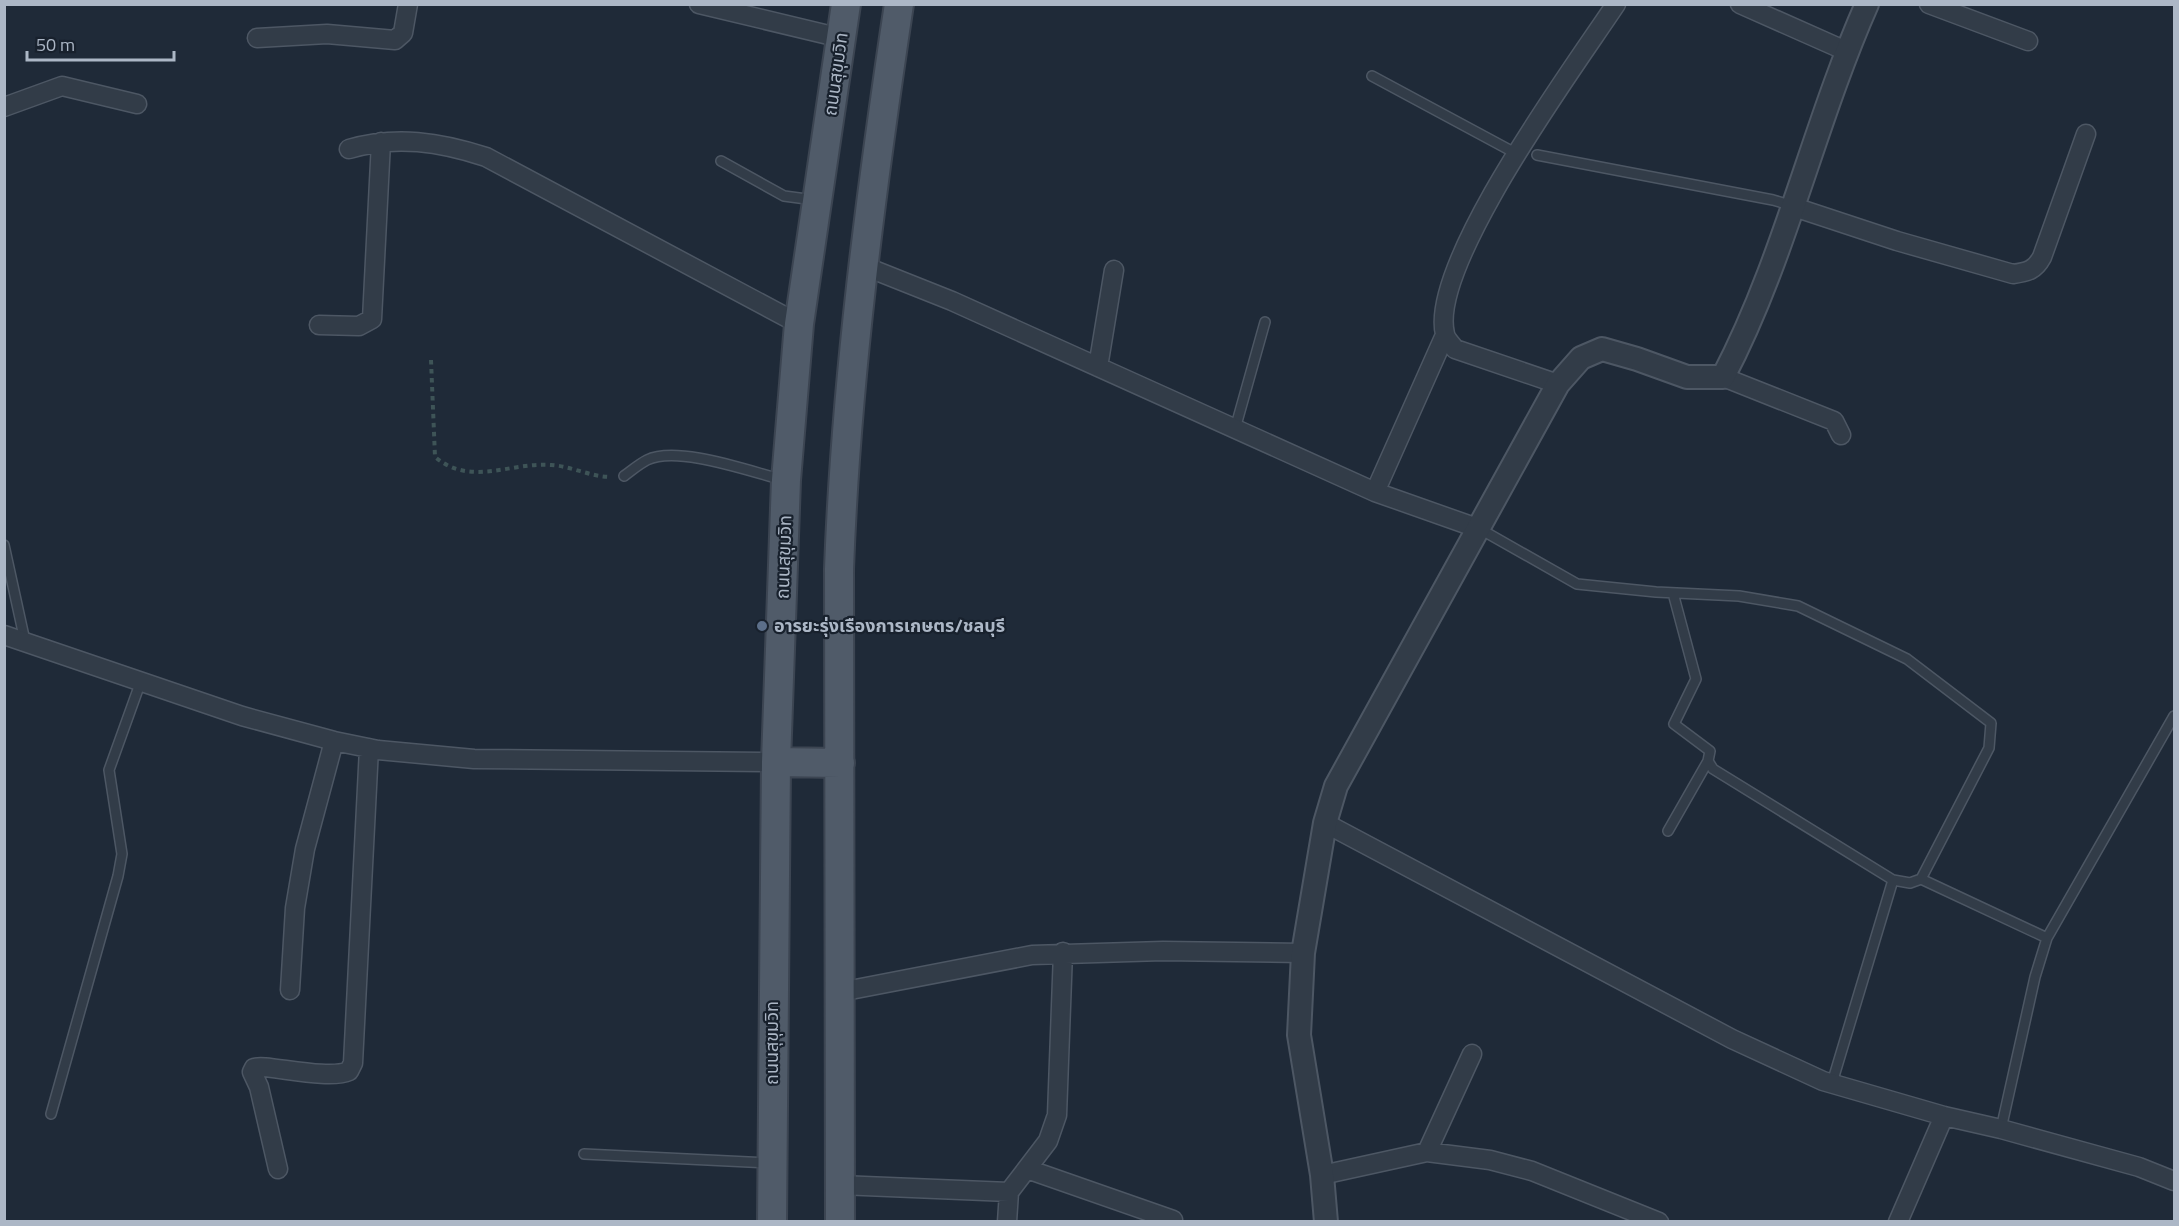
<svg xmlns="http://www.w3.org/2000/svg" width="2179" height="1226" viewBox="0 0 2179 1226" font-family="'Titillium Web','Noto Sans Thai',sans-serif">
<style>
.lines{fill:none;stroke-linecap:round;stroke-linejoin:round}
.service-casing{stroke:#4d5764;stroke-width:12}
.minor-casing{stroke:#4d5764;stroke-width:21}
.tertiary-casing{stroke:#4d5764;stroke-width:26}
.primary-casing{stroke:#3c4552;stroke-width:32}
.path{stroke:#3e5457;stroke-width:4;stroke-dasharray:4.5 4.5;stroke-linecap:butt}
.service{stroke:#323c48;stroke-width:9}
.minor{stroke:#323c48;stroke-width:18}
.tertiary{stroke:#323c48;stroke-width:22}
.primary{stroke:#505b69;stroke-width:28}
.service-dot{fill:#5c6f8a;stroke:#18212d;stroke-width:2}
.labels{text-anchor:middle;stroke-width:4.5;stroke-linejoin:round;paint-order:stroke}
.street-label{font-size:18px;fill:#acb7c6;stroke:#18212d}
.poi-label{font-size:18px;font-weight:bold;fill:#acb7c6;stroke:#18212d;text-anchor:start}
</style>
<rect width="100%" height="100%" fill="#1f2a38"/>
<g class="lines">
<g class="service-casing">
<path id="service" d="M1372,76L1517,154
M1537,155L1773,200L1793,206
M721,161L784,196L814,200
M1235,429L1265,322
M624,476C631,471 639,464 647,460C678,445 751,472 784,480
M1480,529L1577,584L1656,592L1739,596L1798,606L1907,659L1991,723L1989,748L1921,879L1910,883L1893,880L1713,769L1708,761L1710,751L1674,724L1696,679L1673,593
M4,545L25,641
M1668,831L1708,761
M1921,879L2047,938
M1832,1083L1893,880
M51,1114L118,876L122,854L109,770L141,681
M2001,1129L2035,977L2047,938L2174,716
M584,1154L768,1163"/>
</g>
<g class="minor-casing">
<path id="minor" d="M699,4L841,38
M1740,4L1846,51
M1929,4L2028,41
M257,38L327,34L395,40L403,33L408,4
M4,107L62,86L137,104
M349,149C396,135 440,142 486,157L799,324
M1794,207L1897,241L2013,274C2028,272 2035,270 2042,257L2086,134
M864,266L952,301L1375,492L1480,529
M319,325L359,326L372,319L381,142
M1098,367L1114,270
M1723,377L1834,421L1841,435
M1558,384L1455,349C1452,345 1446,339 1445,334C1428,265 1575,66 1616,4
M1375,492L1445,335
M4,635L242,716L334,741L378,750L474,759L776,762
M1325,823L1732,1039L1823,1081L1944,1116L2001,1129L2139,1167L2174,1181
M290,990L295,908L305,849L334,741
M840,992L1032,955L1163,951L1303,953
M1427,1152L1472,1054
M278,1169L259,1087L252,1072L254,1068C262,1063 328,1081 349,1071L353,1063L369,748
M1027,1169L1173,1220
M1322,1175L1427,1152L1490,1160L1532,1171L1659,1222
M840,1185L1009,1192
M1007,1222L1009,1192L1048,1141L1057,1115L1063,952
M1898,1222L1944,1116"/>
</g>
<g class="tertiary-casing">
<path id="tertiary" d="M1326,1222L1322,1175L1299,1035L1303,953L1325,823L1336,786L1558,384L1581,358L1602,349L1637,359L1687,377H1723C1785,259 1813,126 1867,4"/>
</g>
<g class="primary-casing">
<path id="primary" d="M776,762L840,763
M772,1222L776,762L786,480L799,324L846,4
M840,1222L839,569C846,380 871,191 899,4"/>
</g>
<path class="path" d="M431,360L435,457C471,487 509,462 551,465C571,466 591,477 611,477"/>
<use href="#service" class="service"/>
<use href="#minor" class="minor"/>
<use href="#tertiary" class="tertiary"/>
<use href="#primary" class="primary"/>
</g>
<circle class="service-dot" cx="762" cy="626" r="6"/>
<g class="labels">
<g class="street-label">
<text transform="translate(836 74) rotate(-82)" y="6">ถนนสุขุมวิท</text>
<text transform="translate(784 557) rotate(-88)" y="6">ถนนสุขุมวิท</text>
<text transform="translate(772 1043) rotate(-90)" y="6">ถนนสุขุมวิท</text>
</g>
<g class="poi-label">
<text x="774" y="632">อารยะรุ่งเรืองการเกษตร/ชลบุรี</text>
</g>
</g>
<rect width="2179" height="1226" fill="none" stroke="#acb7c6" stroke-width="12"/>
<path d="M27 51v9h147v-9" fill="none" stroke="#acb7c6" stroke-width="3"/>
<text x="36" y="51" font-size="18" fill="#acb7c6" stroke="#18212d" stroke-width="4.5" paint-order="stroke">50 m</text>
</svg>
